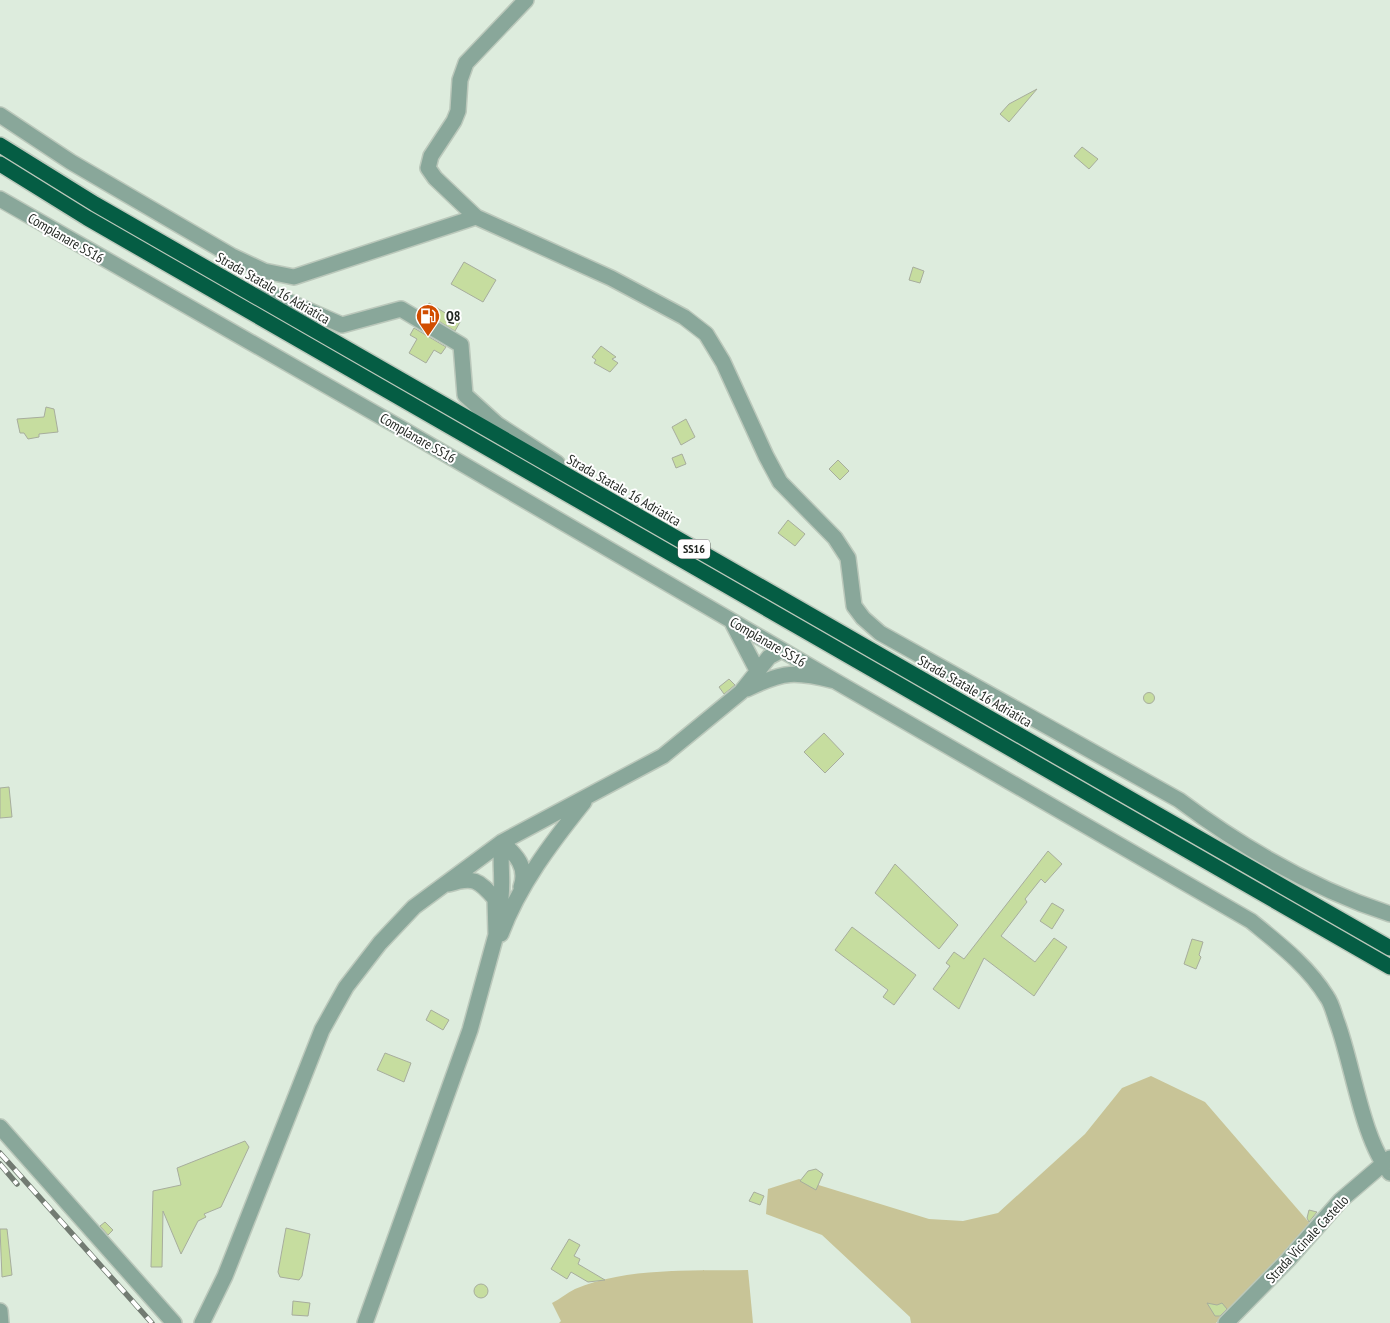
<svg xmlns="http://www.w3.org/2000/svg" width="1390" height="1323" viewBox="0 0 1390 1323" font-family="'PT Sans Narrow',sans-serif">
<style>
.green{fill:#c8c497}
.building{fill:#c6dd9f;stroke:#a7ad9d}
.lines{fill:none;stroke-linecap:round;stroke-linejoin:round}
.minor-casing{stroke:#bbc8bb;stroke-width:18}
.highway-casing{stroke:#bbc8bb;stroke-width:18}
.minor{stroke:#89a79a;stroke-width:15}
.highway{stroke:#055d44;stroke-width:15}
.rail-casing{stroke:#727b72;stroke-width:5.5}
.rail{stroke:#fff;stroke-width:4;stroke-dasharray:11;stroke-linecap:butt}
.labels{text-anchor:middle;stroke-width:4;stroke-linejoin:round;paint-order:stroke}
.shield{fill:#fff;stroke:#626662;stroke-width:1}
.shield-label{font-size:12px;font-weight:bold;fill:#1f241f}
.street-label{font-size:14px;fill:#1f241f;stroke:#fff}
.poi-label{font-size:14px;font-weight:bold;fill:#1f241f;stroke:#fff;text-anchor:start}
</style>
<rect width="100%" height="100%" fill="#ddecdd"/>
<path class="green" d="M1151,1076L1205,1102L1313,1227L1216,1323H911L910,1317L822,1235L766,1214L768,1189L799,1179L929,1219L963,1221L998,1213L1085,1134L1122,1088Z
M748,1270L753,1323H559L561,1321L552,1303C560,1299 567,1293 575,1289C626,1267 694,1271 748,1270Z"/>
<path class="building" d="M1037,89L1009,122L1000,114L1009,104Z
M1082,147L1098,159L1089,169L1074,156Z
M464,262L496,280L483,302L451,284Z
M913,267L924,271L920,283L909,280Z
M429,303L460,322L455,331L424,312Z
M414,328L446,347L441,354L434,350L426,363L409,353L417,339L410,335Z
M601,346L616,357L612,359L618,363L610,372L594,363L596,360L592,357Z
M46,407L54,409L58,432L39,434V437L28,439L24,433H20L17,419L44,417Z
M686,419L695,437L681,445L672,427Z
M682,454L686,464L676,468L672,458Z
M838,460L849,471L840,480L829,469Z
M788,520L805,534L795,546L778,533Z
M729,679L735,685L724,694L719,687Z
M1143.5 698a5.5 5.5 0 1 1 11 0a5.5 5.5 0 1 1-11 0Z
M824,733L844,754L825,773L804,752Z
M9,787L12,817L0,818V788Z
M1048,851L1062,864L1045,883L1041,879L1025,899L1027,902L1001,936L1035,962L1054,938L1067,947L1034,996L984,958L959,1009L933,989L950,966L946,963L954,952L964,959Z
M895,864L958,925L939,949L875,893Z
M1052,903L1064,910L1052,929L1040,921Z
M852,927L916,975L894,1005L883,997L888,990L835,950Z
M1192,939L1203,942L1199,955L1201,957L1196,969L1184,964Z
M431,1010L449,1020L443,1030L426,1020Z
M385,1053L411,1063L404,1082L377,1070Z
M245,1141L249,1147L221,1207L204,1214L206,1217L198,1221L181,1254L163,1211L162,1267H151L153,1191L181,1185L177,1168Z
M816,1169L823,1174L816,1190L800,1181L808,1171Z
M754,1192L764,1196L760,1205L749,1201Z
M1309,1210L1317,1212L1309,1222L1307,1218Z
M105,1222L113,1230L108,1235L100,1226Z
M286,1228L310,1234L302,1276L299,1280L280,1277L278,1272Z
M0,1229H7L12,1275L2,1277Z
M569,1239L580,1245L574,1256L580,1259L578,1264L605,1280L588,1282L571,1272L567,1279L551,1269Z
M474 1291a7 7 0 1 1 14 0a7 7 0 1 1-14 0Z
M293,1301L310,1303L308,1316L292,1315Z
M1207,1303L1217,1305L1222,1303L1227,1309L1220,1316H1215Z"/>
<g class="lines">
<g class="minor-casing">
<path id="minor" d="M0,115L71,162L232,256L264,271L294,277L476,217L611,278L684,317L706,334L723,362L766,456L780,482L835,538L848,558L854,606L863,618L880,633L1179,800C1243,848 1314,889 1390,914
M0,199L399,427L835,681
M476,217L435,178L428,168L431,156L454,121L458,111L460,80L466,63L526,0
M253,295H273L342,325L401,309L461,345L465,395L497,424L557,463
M733,624L758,672
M747,689C784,671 795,671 835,681L1251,921C1279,944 1308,966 1327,997C1332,1004 1334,1014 1337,1022C1353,1065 1362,1139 1390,1173
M502,842C516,855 528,867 521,887
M499,910C505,887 499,866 502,842
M501,934C519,885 552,842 584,802
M0,1127L174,1323
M0,1311L1,1323
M202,1323L225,1276L322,1030L346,987L380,943L414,907L502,842L663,756L741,692L769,657L782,650
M365,1323L470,1030L496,935L495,899C479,880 473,876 449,884
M1226,1323L1288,1260L1341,1200L1390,1158"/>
</g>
<g class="highway-casing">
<path id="highway" d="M0,145L95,204L1390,948
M0,164L87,218L1390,967"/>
</g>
<use href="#minor" class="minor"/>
<use href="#highway" class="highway"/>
<g class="rail-casing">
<path id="rail" d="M0,1153L152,1323
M0,1164L17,1184"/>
</g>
<use href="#rail" class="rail"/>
</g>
<defs>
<g id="fuel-pin" transform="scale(1.25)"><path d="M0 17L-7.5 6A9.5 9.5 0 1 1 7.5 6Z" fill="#d14d01" stroke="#fff"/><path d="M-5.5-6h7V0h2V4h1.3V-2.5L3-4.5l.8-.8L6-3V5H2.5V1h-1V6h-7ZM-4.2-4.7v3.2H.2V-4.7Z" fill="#fff"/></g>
</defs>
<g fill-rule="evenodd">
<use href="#fuel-pin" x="428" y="316"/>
</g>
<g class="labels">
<rect class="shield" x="678" y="539.5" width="32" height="19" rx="4"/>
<g class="shield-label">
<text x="694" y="553">SS16</text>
</g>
<g class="street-label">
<text transform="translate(66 238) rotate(30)" y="5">Complanare SS16</text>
<text transform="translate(273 288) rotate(30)" y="5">Strada Statale 16 Adriatica</text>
<text transform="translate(418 438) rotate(30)" y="5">Complanare SS16</text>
<text transform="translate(624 490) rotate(30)" y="5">Strada Statale 16 Adriatica</text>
<text transform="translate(768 642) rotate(30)" y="5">Complanare SS16</text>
<text transform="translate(975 691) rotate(30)" y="5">Strada Statale 16 Adriatica</text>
<text transform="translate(1307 1239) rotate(-47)" y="5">Strada Vicinale Castello</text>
</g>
<g class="poi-label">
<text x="446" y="321">Q8</text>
</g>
</g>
</svg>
